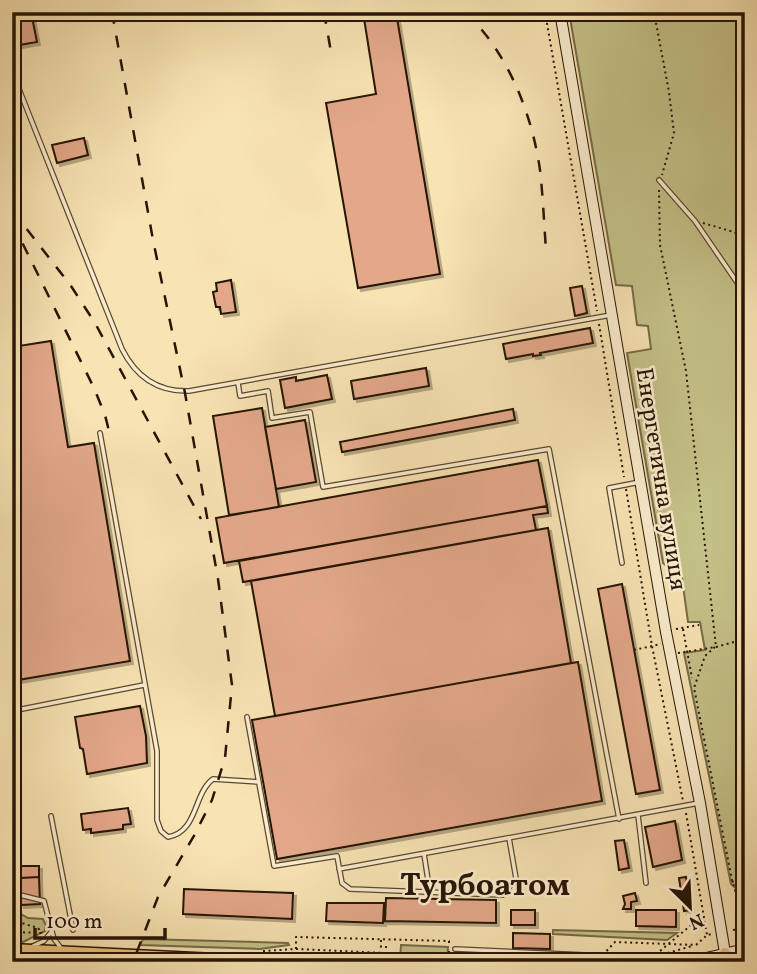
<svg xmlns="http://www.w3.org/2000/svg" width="757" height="974" viewBox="0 0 757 974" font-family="Vollkorn,serif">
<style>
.green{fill:#c4c188;stroke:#756a47;stroke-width:2}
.building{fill:#e3a88a;stroke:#261406;stroke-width:2;filter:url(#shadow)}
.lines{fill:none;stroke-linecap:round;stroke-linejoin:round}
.lane-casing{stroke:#5a4831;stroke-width:6}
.secondary-casing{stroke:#261406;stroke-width:12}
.primary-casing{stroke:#261406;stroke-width:13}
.path{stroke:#261406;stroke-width:2;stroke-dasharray:2 3.5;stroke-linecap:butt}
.lane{stroke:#faedce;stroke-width:3.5}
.secondary{stroke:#faedce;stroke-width:10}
.primary{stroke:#ecc27a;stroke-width:10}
.rail{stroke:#261406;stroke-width:2.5;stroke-dasharray:12 12;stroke-linecap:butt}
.labels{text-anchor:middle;stroke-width:5;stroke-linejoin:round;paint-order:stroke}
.street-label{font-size:24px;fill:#261406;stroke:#faedce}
.district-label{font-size:32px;font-weight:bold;fill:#261406;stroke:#faedce}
</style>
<defs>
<filter id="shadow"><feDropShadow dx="3" dy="3" stdDeviation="0" flood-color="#0004"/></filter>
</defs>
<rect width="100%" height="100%" fill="#f8e3b3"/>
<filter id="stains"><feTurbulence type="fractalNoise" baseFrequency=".00286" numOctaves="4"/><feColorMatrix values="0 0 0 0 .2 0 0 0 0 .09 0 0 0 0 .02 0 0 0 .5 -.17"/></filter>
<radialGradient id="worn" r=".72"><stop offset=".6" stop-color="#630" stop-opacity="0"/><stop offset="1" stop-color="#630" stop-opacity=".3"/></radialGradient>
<path class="green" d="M569,12H745V896L731,884L684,653L705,650L700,622H688L682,578L663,563L627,353L651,349L648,326L637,325L632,286L616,285Z
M12,909L28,918L43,919L46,926L45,931L23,942L12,943Z
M553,930L677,933L667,940L553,934Z
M143,939L288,943L289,945L260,949L140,945Z
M401,945L448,947L447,962L400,960Z"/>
<path class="building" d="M12,12H31L37,42L19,45Z
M363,12H396L440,274L358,288L326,103L376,94Z
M84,138L88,155L57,163L52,145Z
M231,280L236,312L221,314L220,307H216L213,292L217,291L216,283Z
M582,286L587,313L575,316L570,288Z
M590,328L593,343L540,353L541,355L533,356V354L506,359L503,344Z
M51,341L68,447L94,443L130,661L12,681V347Z
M426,368L429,386L354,399L351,381Z
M327,375L332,399L285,408L280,380L296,377V381Z
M262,408L279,507L229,515L213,416Z
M513,409L515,420L342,452L340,442Z
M305,420L316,482L276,489L265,427Z
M538,460L547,506L224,563L216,518Z
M547,506L548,513L533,515L536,530L243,582L239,561Z
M548,528L571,663L275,716L251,581Z
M622,584L660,790L636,794L598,589Z
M578,662L602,801L277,859L252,720Z
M140,706L146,736L147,763L87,774L83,749L80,748L75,717Z
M128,808L131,824L123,825V829L91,833V829L83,830L81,814Z
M675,821L682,860L653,867L645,827Z
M624,840L629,868L619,870L615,841Z
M20,866H39V877L20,878Z
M39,877L40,904L21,905L20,878Z
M686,877L691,910L684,911L679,878Z
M184,889L293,893L292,919L183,914Z
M635,893L637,901L631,902V909H623L625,904L623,896Z
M386,898L496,900V923L385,921Z
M327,903H384L383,923L326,921Z
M511,910H535V925H511Z
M636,910H676V927L636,926Z
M513,933L550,934V949L513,948Z"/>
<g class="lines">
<g class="lane-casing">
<path id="lane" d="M17,84L122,349C136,377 157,392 189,391L611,315
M659,180L695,221L745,294
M238,383L240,396L268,391L272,418L310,412L323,487L549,449L619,819
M100,433L157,751V820L161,831L168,837C198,832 193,794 213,779L259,782
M622,563L609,488L640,482
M12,711L144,685
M247,717L274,866L337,856L342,883L350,889L503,895L512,892L517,884L509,838
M638,815L646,883
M51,816L73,930
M424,854L430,893
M339,869L699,803
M12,893L44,901L54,939L61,948
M33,946L44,941L51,932
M455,949L585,955L592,962"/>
</g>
<g class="secondary-casing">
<path id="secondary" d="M560,12L666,632L700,803L725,953
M689,962L745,949"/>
</g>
<g class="primary-casing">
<path id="primary" d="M12,949L276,962
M725,953L726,962"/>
</g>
<path class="path" d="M545,12L597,311
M654,12L669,92L674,133L662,175
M659,190L660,245L686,371L716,647
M703,223L734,232L745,239
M599,324L624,477
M626,489L652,646L683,801
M676,629L699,625
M683,629L692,678
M715,647L705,656L694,688L732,880L745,924
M634,650L661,644
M678,653L716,647L745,639
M686,813L707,935
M732,881L745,891
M12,920L38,928L42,933
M733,930L745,929
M12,932L43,933
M381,940V947H387
M296,949V937L449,941V945
M263,951L296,949L449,956
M449,951V956L454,959L501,962
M657,956L692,946
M640,957L654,956L702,916
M599,959L615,942L696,945L707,935L712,934"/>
<use href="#lane" class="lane"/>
<use href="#secondary" class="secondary"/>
<use href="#primary" class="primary"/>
<path class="rail" d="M112,12L153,240L185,393L218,579L232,685L225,758L212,800L195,834L158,897L133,962
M324,12L331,52
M465,12C507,51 532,113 540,170C543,196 544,223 546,250
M12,210L71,286L95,323L201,519
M12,222L94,388L105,415L111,439"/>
</g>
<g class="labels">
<g class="street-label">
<text transform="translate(662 479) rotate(81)" y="8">Енергетична вулиця</text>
</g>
<g class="district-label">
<text x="485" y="895">Турбоатом</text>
</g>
</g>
<rect width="757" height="974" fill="none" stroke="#f8e3b3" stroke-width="42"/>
<rect x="14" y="14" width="729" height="946" fill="none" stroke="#261406" stroke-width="3.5"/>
<rect x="21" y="21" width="715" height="932" fill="none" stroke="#261406" stroke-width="2"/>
<g transform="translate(690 907) rotate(156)" stroke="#faedce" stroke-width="5" paint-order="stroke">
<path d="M0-5L12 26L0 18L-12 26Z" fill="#261406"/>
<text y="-10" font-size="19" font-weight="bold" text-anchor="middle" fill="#261406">N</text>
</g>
<path d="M35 928v10h130v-10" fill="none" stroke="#261406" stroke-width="3.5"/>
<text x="46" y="928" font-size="21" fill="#261406" stroke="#faedce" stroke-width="5" paint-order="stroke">100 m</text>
<rect width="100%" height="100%" filter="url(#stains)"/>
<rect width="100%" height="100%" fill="url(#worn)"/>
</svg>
